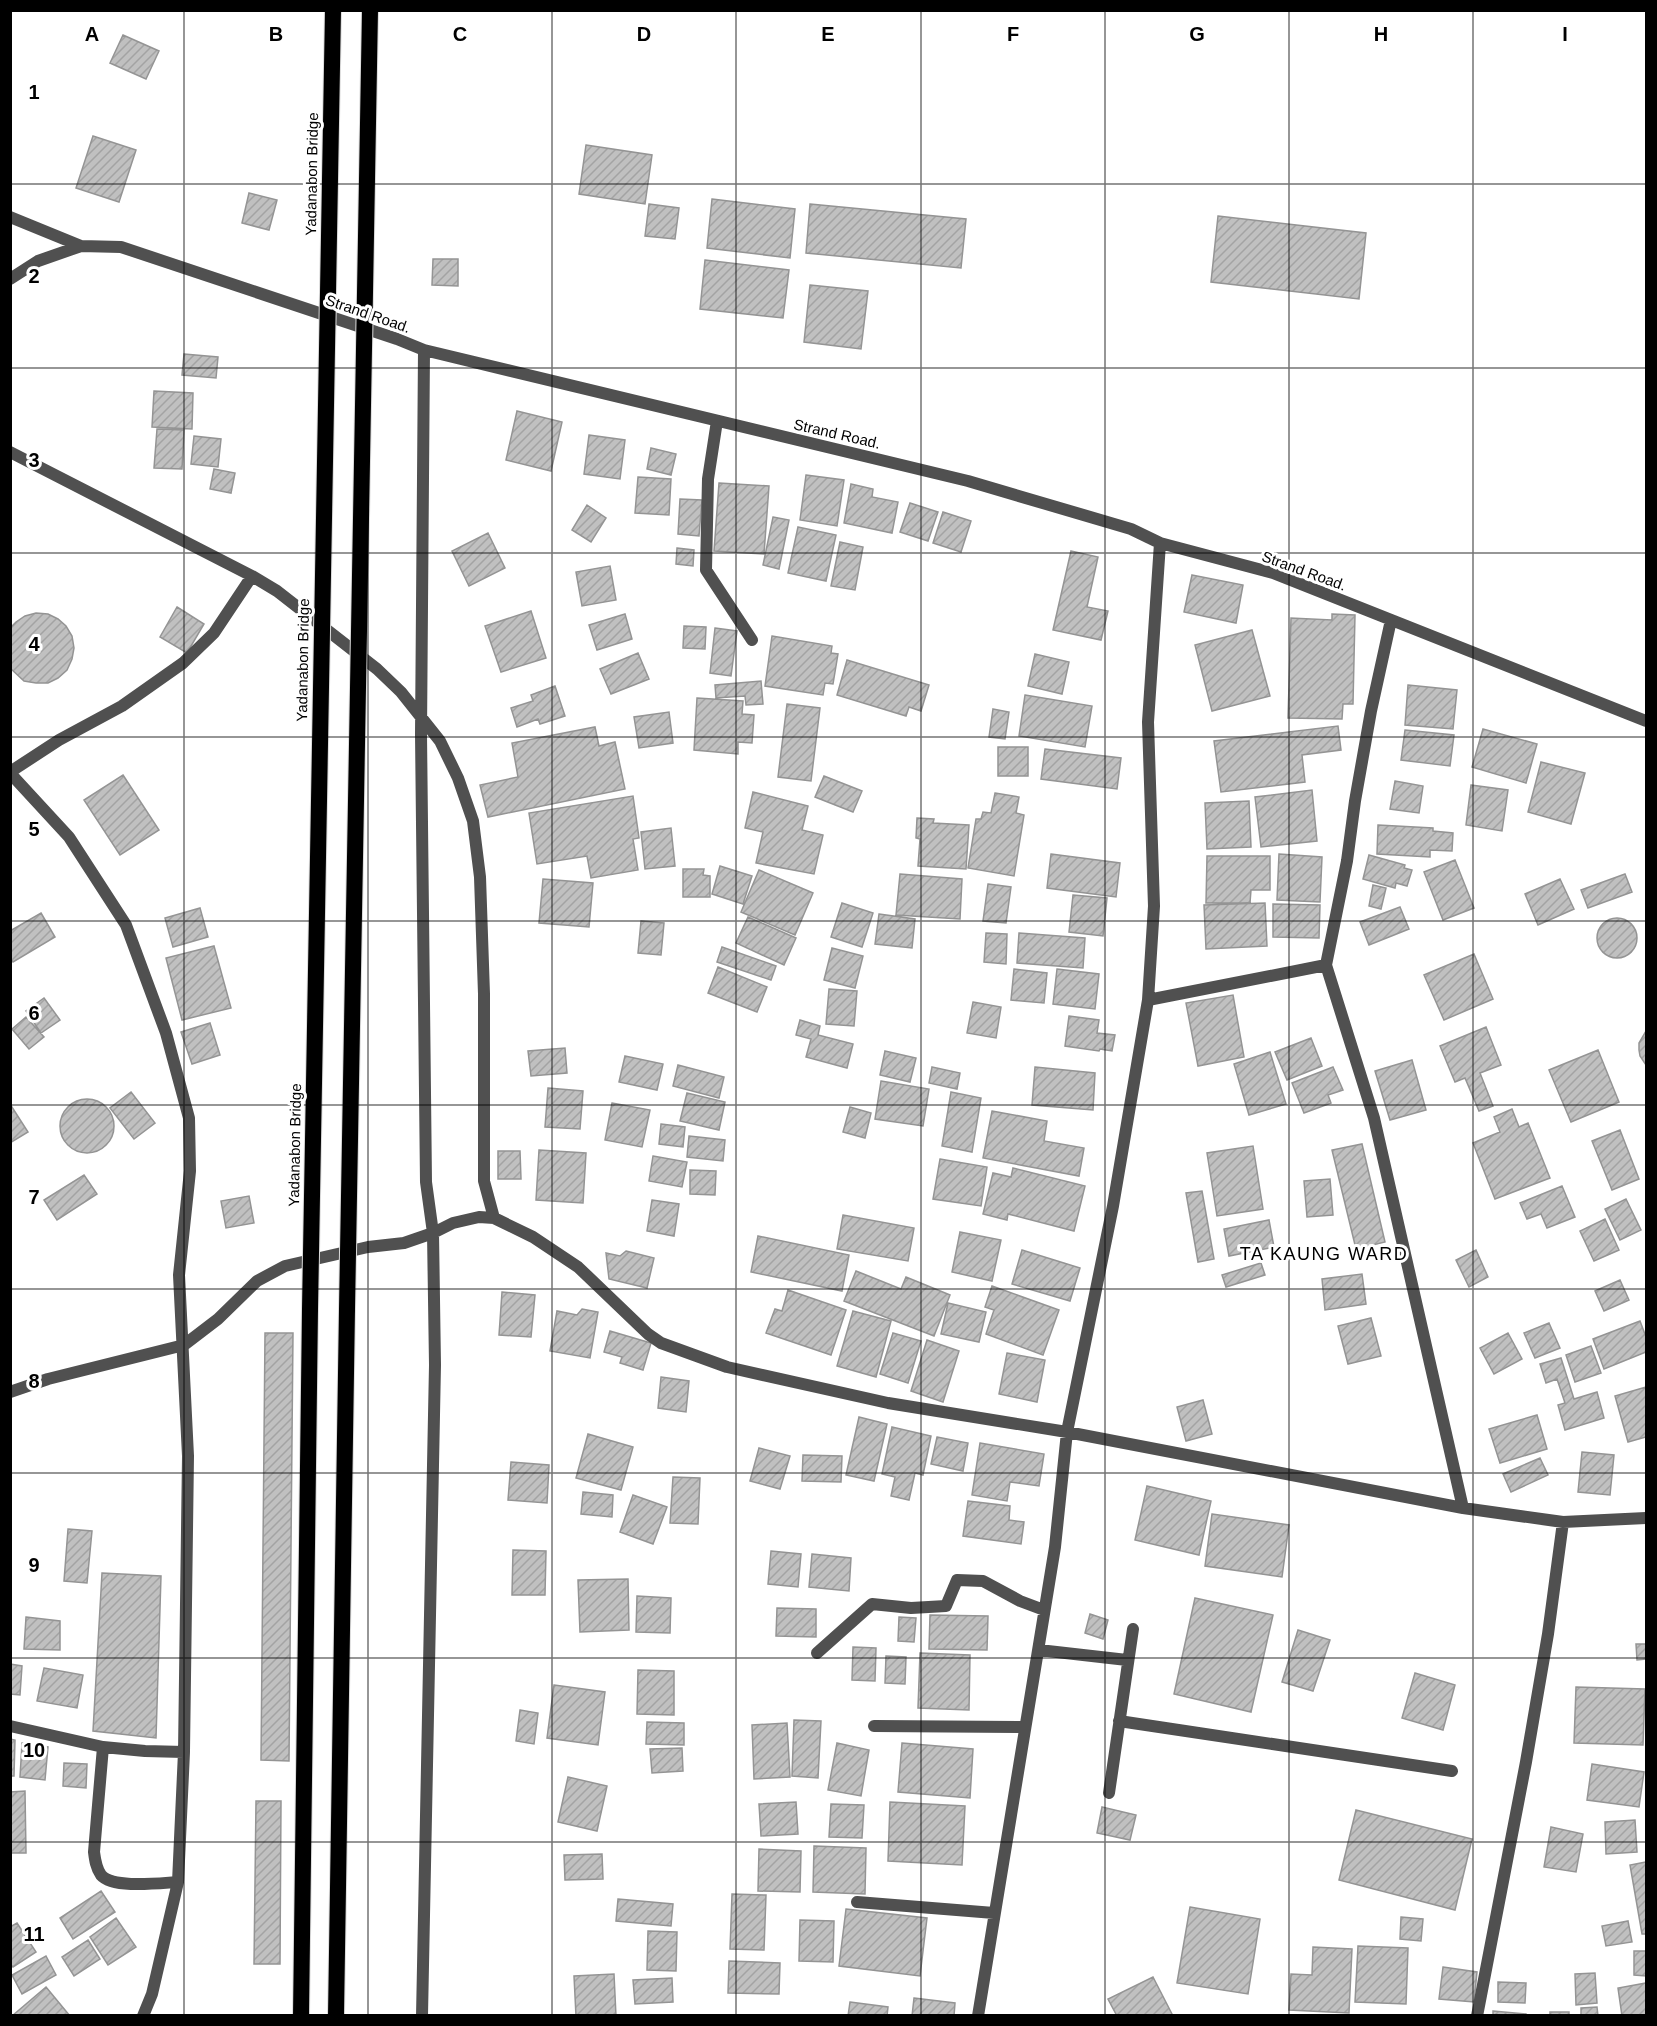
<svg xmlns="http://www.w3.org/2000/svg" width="1657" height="2026" viewBox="0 0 1657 2026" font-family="Helvetica,sans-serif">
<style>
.building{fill:url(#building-hatch);stroke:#949494;stroke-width:1.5}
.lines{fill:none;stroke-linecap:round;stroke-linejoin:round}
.trunk-casing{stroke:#dbdbdb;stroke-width:18}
.minor{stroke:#505050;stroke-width:12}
.trunk{stroke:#000;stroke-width:16}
.trunk-bridge-casing{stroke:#dbdbdb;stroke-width:18;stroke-linecap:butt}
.trunk-bridge{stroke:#000;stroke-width:16}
.grid{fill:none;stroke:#000;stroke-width:1.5;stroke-opacity:0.55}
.labels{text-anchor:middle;stroke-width:6;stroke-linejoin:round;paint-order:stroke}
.street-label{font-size:15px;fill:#000;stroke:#fff}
.quarter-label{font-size:18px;letter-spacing:1.5px;fill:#000;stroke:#fff}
.grid-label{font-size:20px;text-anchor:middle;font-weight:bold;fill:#000;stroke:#fff;stroke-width:6;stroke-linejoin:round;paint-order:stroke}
</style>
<defs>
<pattern id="building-hatch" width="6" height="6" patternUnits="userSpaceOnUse" patternTransform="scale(1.5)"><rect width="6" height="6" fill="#c0c0c0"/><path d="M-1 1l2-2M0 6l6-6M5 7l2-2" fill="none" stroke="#a3a3a3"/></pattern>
</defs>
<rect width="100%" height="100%" fill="#fff"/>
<path class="building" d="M123,35L159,51L146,79L110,63Z
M93,136L136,150L119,202L76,188Z
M586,145L652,155L645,204L579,194Z
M249,193L277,200L269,230L242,223Z
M712,199L795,209L790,258L707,248Z
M649,204L679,208L675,239L645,236Z
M810,204L966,219L961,268L806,253Z
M1218,216L1366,233L1359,299L1211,282Z
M433,259H458V286L432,285Z
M705,260L789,270L783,318L700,309Z
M810,285L868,291L861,349L804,342Z
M184,354L218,357L216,378L182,375Z
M154,391L193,393L192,429L152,427Z
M517,411L562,422L551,471L506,460Z
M157,429L184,430L182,469L154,468Z
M589,435L625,440L620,479L584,474Z
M194,436L221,439L218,467L191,464Z
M651,448L676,454L671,475L647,469Z
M214,469L235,473L231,493L210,489Z
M806,475L844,480L837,526L800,520Z
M638,477L671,479L669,515L635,513Z
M719,483L769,486L764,554L714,551Z
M851,484L873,489L872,497L898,502L892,533L844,523Z
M680,499L702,500L699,536L678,534Z
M910,503L938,512L928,541L900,532Z
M587,505L606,518L591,542L572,530Z
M943,512L971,521L961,552L933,543Z
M773,517L789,520L779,569L763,565Z
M798,527L836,535L826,581L788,573Z
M488,533L505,568L469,586L452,551Z
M840,542L863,547L855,590L831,586Z
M677,548L694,550L693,566L676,564Z
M1071,551L1098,557L1087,607L1108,611L1101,640L1053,630Z
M610,566L616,600L582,606L576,572Z
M1192,575L1243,585L1236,623L1184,612Z
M177,607L204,624L187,653L160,637Z
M531,611L546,658L501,672L485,626Z
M36,613L48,614L58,619L66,626L72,636L74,648L72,659L67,670L58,678L48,683H36L24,681L10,668V628L16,622L25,616Z
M625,614L632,639L597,650L589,625Z
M1332,614L1355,615L1353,704H1343L1342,719L1288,718L1291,618L1332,620Z
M684,626L706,627L705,649L683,648Z
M715,628L737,631L731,676L710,673Z
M1252,630L1270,696L1212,711L1195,645Z
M772,636L832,646L831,653L838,654L833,684L825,683L823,695L765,686Z
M638,653L649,679L611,694L600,669Z
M1035,654L1069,662L1062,694L1028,686Z
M847,660L929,685L921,711L909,707L906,716L837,695Z
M761,681L763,704L746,705L745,696L716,698L715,685Z
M1408,685L1457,690L1453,729L1405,725Z
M555,686L565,716L540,724L538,719L517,727L511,708L533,701L531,695Z
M1025,695L1092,706L1085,747L1019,736Z
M697,698L743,701L742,714L754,715L752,743L738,742V754L694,750Z
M787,704L820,708L811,781L778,777Z
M993,709L1009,712L1005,739L989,737Z
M669,712L673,743L639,748L634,717Z
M1338,726L1341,750L1302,755L1305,782L1221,792L1214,741Z
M595,727L599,746L615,742L625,789L488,817L480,785L518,777L512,743Z
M1483,729L1537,744L1526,783L1472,767Z
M1405,730L1454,735L1450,766L1401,760Z
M998,747H1028V776H998Z
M1045,749L1121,758L1117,789L1041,779Z
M1541,762L1585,773L1571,824L1528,812Z
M123,775L159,830L120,855L84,800Z
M824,776L862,791L853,812L815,797Z
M1395,781L1423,786L1419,813L1390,809Z
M1471,785L1508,790L1502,831L1466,825Z
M1312,790L1317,841L1261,847L1255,797Z
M753,792L808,806L802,830L823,835L814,874L756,863L763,832L745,828Z
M995,793L1019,797L1016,813L1024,815L1014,876L968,868L976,819H981L983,812L991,813Z
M633,796L639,838L633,839L638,870L591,878L587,856L537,864L529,813Z
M1249,801L1251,847L1207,849L1205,803Z
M917,818L934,819L933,823L969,825L966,869L918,866L920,839L916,838Z
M1378,825L1433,828V831L1453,833L1452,851L1430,850V857L1377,854Z
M671,828L675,866L645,869L641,832Z
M1051,854L1120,863L1116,897L1047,888Z
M1279,854L1322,857L1320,902L1277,900Z
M1369,855L1405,865L1404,868L1412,870L1407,886L1396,883L1395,888L1363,879Z
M1207,856H1270V890H1251L1250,903H1206Z
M1455,860L1474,908L1443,920L1424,872Z
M720,866L752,876L743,904L712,894Z
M683,869H704L703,875L710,876V897H683Z
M759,870L813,893L795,935L741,912Z
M900,874L962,879L960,919L896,915Z
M1625,874L1632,892L1588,908L1581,890Z
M543,879L593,883L589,927L539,923Z
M1560,879L1574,909L1538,925L1525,894Z
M988,884L1011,887L1006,923L983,921Z
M1373,885L1386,888L1381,909L1369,906Z
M1073,895L1107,898L1103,936L1069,932Z
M842,903L873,913L862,947L831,937Z
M1265,903L1267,946L1206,949L1204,905Z
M1273,904L1320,905L1319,938L1273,937Z
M1400,907L1409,929L1369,945L1360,922Z
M200,908L208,937L173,947L165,918Z
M41,913L55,937L13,962L10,958V931Z
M879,914L915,919L912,948L875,944Z
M748,917L796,938L784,965L736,943Z
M1597 938a20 20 0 1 1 40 0a20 20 0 1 1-40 0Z
M641,921L664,923L661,955L638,953Z
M986,933L1007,934L1006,964L984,962Z
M1019,933L1085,938L1083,968L1017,963Z
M214,946L231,1008L182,1020L166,958Z
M722,947L776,966L771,980L717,962Z
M832,948L863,956L855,988L824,980Z
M1474,954L1493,999L1444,1020L1424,975Z
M718,967L767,987L757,1012L708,993Z
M1014,969L1047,973L1044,1003L1011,1000Z
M1057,969L1099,974L1095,1009L1053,1004Z
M829,989L857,991L854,1026L826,1024Z
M1233,995L1244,1057L1198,1066L1186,1003Z
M44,998L60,1020L41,1033L26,1011Z
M973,1002L1001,1007L996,1038L967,1033Z
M1069,1016L1099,1020L1097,1033L1115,1035L1112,1051L1100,1049L1099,1051L1065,1046Z
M26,1017L44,1037L29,1049L12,1029Z
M800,1020L820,1026L818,1035L853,1044L847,1068L806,1057L811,1039L796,1035Z
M210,1023L220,1055L192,1064L181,1032Z
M1486,1027L1501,1065L1480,1073L1493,1106L1479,1111L1465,1078L1455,1082L1440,1046Z
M1646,1031V1065L1640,1056L1639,1050V1043Z
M1311,1038L1322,1066L1287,1080L1275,1052Z
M565,1048L567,1073L531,1076L528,1051Z
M1598,1050L1619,1102L1571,1122L1549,1070Z
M885,1051L916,1058L910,1082L880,1075Z
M1270,1052L1286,1104L1249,1115L1234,1064Z
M625,1056L663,1064L657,1090L619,1082Z
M1412,1060L1426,1110L1390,1120L1375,1071Z
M678,1065L724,1077L719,1098L673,1086Z
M932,1067L960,1073L957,1089L929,1083Z
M1035,1067L1095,1073L1093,1110L1032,1105Z
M1333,1067L1343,1090L1328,1095L1331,1103L1304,1113L1292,1083Z
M881,1081L929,1089L923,1126L875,1119Z
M548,1088L583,1091L580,1129L545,1127Z
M131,1092L155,1123L134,1139L110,1108Z
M951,1092L981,1098L972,1152L942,1146Z
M687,1093L725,1102L719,1130L680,1121Z
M60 1126a27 27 0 1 1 54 0a27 27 0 1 1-54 0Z
M612,1103L650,1110L642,1147L605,1140Z
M10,1104L28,1132L10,1143Z
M850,1107L871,1113L865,1138L843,1132Z
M1512,1109L1519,1127L1528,1123L1550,1178L1495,1199L1473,1143L1500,1132L1494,1117Z
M992,1111L1047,1121L1044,1141L1084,1148L1079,1176L983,1158Z
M661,1124L685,1127L683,1147L659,1144Z
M1620,1130L1639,1179L1612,1190L1592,1141Z
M689,1136L725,1140L723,1161L687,1157Z
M1362,1144L1385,1242L1356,1249L1332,1150Z
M1253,1146L1263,1209L1217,1216L1207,1153Z
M539,1150L586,1153L583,1203L536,1200Z
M498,1151H520L521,1179H498Z
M653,1156L687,1162L682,1187L649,1181Z
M940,1159L987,1167L981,1206L933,1199Z
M1013,1168L1085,1186L1074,1231L1008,1214L1007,1220L983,1214L993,1173L1011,1177Z
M690,1170L716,1171L715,1195L690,1194Z
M84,1175L97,1194L57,1220L44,1200Z
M1330,1179L1333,1215L1307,1217L1304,1181Z
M1562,1186L1575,1217L1547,1228L1541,1214L1527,1219L1520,1203Z
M1202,1191L1214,1259L1198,1262L1186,1193Z
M249,1196L254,1223L226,1228L221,1201Z
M1626,1199L1641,1230L1620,1240L1605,1209Z
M652,1200L679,1204L674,1236L647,1231Z
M843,1215L914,1228L908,1261L837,1249Z
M1605,1219L1619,1250L1594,1261L1580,1231Z
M1269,1220L1274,1247L1229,1256L1224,1229Z
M960,1232L1001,1240L992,1281L952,1272Z
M758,1236L849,1255L842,1291L751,1272Z
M1022,1250L1080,1268L1070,1301L1012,1284Z
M1476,1250L1488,1277L1469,1287L1456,1260Z
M626,1251L654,1258L647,1288L609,1279L606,1253L620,1256Z
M1261,1263L1265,1275L1226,1287L1222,1275Z
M856,1271L901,1289L906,1277L950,1295L934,1336L844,1301Z
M1362,1274L1366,1304L1325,1310L1322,1279Z
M1620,1280L1629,1300L1604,1311L1595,1291Z
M992,1286L1059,1310L1043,1355L986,1334L994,1310L985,1307Z
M788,1290L846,1310L831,1355L766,1333L775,1309L782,1311Z
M502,1292L535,1295L531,1337L499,1335Z
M948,1303L986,1312L979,1342L941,1334Z
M582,1309L598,1312L590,1358L550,1351L557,1311L577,1315Z
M853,1311L891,1321L876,1377L837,1366Z
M1371,1318L1381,1356L1348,1364L1338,1326Z
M1640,1321L1646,1337V1352L1604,1369L1593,1339Z
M1549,1323L1560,1348L1535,1358L1524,1333Z
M610,1331L651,1343L643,1370L620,1363L622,1357L604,1352Z
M265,1333H293L289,1761L261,1760Z
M893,1333L921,1341L908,1383L880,1374Z
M1508,1333L1522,1359L1494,1374L1480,1348Z
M927,1340L959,1351L943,1402L911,1391Z
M1591,1346L1601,1373L1575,1382L1566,1355Z
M1007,1353L1045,1360L1037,1402L999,1394Z
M1561,1358L1574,1399L1597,1392L1604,1418L1565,1430L1558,1405L1565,1403L1557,1379L1546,1383L1540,1364Z
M661,1377L689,1381L686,1412L658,1408Z
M1646,1387V1437L1628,1442L1615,1396Z
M1203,1400L1212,1434L1186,1441L1177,1407Z
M1537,1415L1547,1449L1500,1463L1489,1429Z
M859,1417L887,1424L874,1481L846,1475Z
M892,1427L931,1436L923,1475L915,1473L909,1500L891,1496L895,1477L882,1474Z
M588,1434L633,1447L621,1490L576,1478Z
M937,1437L968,1443L963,1471L931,1464Z
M980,1443L1044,1454L1039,1486L1010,1482L1007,1501L972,1495Z
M759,1448L790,1456L780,1489L750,1481Z
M1582,1452L1614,1455L1610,1495L1578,1492Z
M803,1455L842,1456L841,1482L802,1481Z
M1540,1458L1548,1475L1511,1492L1503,1474Z
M511,1462L549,1465L547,1503L508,1500Z
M673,1477L700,1478L698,1524L670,1523Z
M1147,1486L1211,1501L1199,1555L1135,1540Z
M583,1492L613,1495L612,1517L581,1514Z
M633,1495L667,1507L653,1544L620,1532Z
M968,1501L1010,1506L1009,1520L1024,1522L1021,1544L963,1536Z
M1212,1514L1289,1525L1282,1577L1205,1566Z
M68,1529L92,1531L87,1583L64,1581Z
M513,1550L546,1551L545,1595H512Z
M771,1551L801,1554L798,1587L768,1584Z
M812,1554L851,1558L849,1591L809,1587Z
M102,1573L161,1576L156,1738L93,1731Z
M628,1579L629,1630L580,1632L578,1580Z
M637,1596L671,1598L670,1633L636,1632Z
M1195,1598L1273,1615L1251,1712L1174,1694Z
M777,1608L816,1609V1637L776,1636Z
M1090,1614L1108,1620L1103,1639L1085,1633Z
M930,1615L988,1616L987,1650L929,1649Z
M26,1617L60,1621V1650L24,1649Z
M899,1617L916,1618L914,1642L898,1641Z
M1298,1630L1330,1640L1313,1691L1282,1682Z
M1636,1644H1646V1659L1637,1660Z
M853,1647L876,1648L875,1681L852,1680Z
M920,1653L970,1655L969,1710L918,1708Z
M886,1656L906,1657L905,1684L885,1683Z
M10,1664L22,1666L20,1695L10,1694Z
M44,1668L83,1675L77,1708L37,1701Z
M638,1670L674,1671V1715L637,1714Z
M1415,1673L1455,1685L1443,1730L1402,1718Z
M554,1685L605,1692L598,1745L547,1738Z
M1576,1687L1645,1689L1643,1745L1574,1743Z
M520,1710L538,1713L534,1744L516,1741Z
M794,1720L821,1721L818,1778L792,1776Z
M647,1722L684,1723V1745L646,1744Z
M787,1723L790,1777L754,1779L752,1725Z
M10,1739L15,1740L14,1776H10Z
M22,1743L48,1747L45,1780L20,1777Z
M837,1743L869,1750L861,1796L828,1790Z
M902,1743L973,1749L970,1798L898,1792Z
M682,1748L683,1771L652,1773L650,1749Z
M64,1763L87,1764L86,1788L63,1786Z
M1592,1764L1644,1772L1639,1807L1587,1800Z
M568,1777L607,1786L597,1831L558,1822Z
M25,1791L26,1853H10V1792Z
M256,1801H281L280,1964H254Z
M796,1802L798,1834L761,1836L759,1804Z
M890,1802L965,1806L962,1865L888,1861Z
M831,1804L864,1805L862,1838L829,1837Z
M1102,1807L1136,1815L1130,1840L1097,1833Z
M1356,1810L1472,1839L1455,1910L1339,1880Z
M1635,1820L1637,1852L1606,1854L1605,1822Z
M1551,1827L1583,1834L1576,1872L1544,1867Z
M814,1846L866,1848L865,1894L813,1892Z
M759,1849L801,1851L800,1892L758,1891Z
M602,1854L603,1879L565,1880L564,1855Z
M1646,1862V1934H1642L1630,1865Z
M101,1891L115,1912L73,1939L60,1918Z
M732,1894L766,1895L764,1950L730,1949Z
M618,1899L673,1904L671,1926L616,1921Z
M1190,1907L1260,1919L1248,1994L1177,1983Z
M846,1909L927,1918L920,1976L839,1966Z
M1401,1917L1423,1919L1421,1941L1400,1939Z
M116,1918L136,1947L108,1965L90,1937Z
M800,1920L834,1921L833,1962L799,1961Z
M1628,1921L1632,1942L1606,1946L1602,1926Z
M17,1923L36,1952L13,1967L10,1964V1927Z
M648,1931L677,1932L676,1971L647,1970Z
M88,1940L100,1959L74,1976L62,1957Z
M1358,1946L1408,1948L1406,2004L1355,2002Z
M1313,1947L1352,1949L1349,2013L1289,2010L1291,1974L1312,1975Z
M1634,1951H1646V1976L1634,1975Z
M46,1956L56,1975L22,1994L12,1975Z
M729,1961L780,1963L779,1994L728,1993Z
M1443,1967L1477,1972L1474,2002L1439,1999Z
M1595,1973L1597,2003L1576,2005L1575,1974Z
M614,1974L616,2016H576L574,1976Z
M1153,1977L1173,2016H1117L1108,1999Z
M672,1978L673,2002L635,2004L633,1980Z
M1498,1982L1526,1983L1525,2003L1498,2002Z
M1646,1983V2016H1622L1618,1988Z
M46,1987L70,2016H12Z
M914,1998L955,2003L954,2016H912Z
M850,2002L888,2007L887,2016H848Z
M1597,2007L1598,2016H1581V2008Z
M1493,2011L1526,2014V2016H1493Z
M1550,2012H1569V2016H1550Z"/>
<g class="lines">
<g class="trunk-casing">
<path id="trunk" d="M301,2016L310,1309
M336,2016L347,1309"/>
</g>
<path class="minor" d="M10,217L81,246
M10,279L38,261L81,246L121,247L397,339L424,350L968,481L1131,529L1160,543L1273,573L1646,721
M717,421L708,479L706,570L752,640
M10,452L252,576L277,591L377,669L401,692L440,741L458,778L473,821L480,877L484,994V1181L494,1218L533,1237L578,1267L648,1334L661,1343L727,1367L888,1403L1067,1432L1463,1508L1563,1522L1646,1518
M1391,620L1371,711L1355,801L1347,861L1326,965L1374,1118L1463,1508
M10,772L59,740L122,706L183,663L214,633L252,576
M10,773L69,837L126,925L166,1033L189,1118L190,1171L179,1275L188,1456L184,1752L178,1882L152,1994L143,2016
M1148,1000L1326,965
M10,1392L48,1379L184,1345L218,1319L257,1281L285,1266L368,1247L404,1243L433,1233L453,1223L479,1217L494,1218
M1039,1650L1127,1660
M817,1653L872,1604L911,1608L946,1606L957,1580L983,1581L1020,1601L1044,1610
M1119,1721L1452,1771
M10,1726L103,1747L145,1751L184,1752
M874,1726L1024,1727
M103,1747L94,1852C95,1860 96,1868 101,1875C113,1889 160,1883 178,1882
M1109,1793L1133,1629
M857,1902L994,1913
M422,2016L435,1365L433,1233L426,1182L421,734L424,350
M978,2016L1055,1547L1067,1432L1113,1206L1148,1000L1154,906L1148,722L1160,543
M1477,2016L1526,1762L1548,1634L1563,1522"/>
<use href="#trunk" class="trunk"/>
<g class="trunk-bridge-casing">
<path id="trunk-bridge" d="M310,1309L333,10
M347,1309L370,10"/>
</g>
<use href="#trunk-bridge" class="trunk-bridge"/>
</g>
<path class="grid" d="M184,10V2016M368,10V2016M552,10V2016M736,10V2016M921,10V2016M1105,10V2016M1289,10V2016M1473,10V2016M10,184H1646M10,368H1646M10,553H1646M10,737H1646M10,921H1646M10,1105H1646M10,1289H1646M10,1473H1646M10,1658H1646M10,1842H1646"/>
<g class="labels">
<g class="street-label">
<text transform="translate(312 174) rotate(-89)" y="5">Yadanabon Bridge</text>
<text transform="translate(368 314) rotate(19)" y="5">Strand Road.</text>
<text transform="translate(837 434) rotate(13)" y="5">Strand Road.</text>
<text transform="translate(1304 571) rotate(20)" y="5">Strand Road.</text>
<text transform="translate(303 660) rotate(-89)" y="5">Yadanabon Bridge</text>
<text transform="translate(295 1145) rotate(-89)" y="5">Yadanabon Bridge</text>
</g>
<g class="quarter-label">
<text x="1324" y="1260">TA KAUNG WARD</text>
</g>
</g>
<g class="grid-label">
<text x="92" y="41">A</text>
<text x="276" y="41">B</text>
<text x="460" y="41">C</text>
<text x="644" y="41">D</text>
<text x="828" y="41">E</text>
<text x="1013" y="41">F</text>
<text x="1197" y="41">G</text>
<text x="1381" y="41">H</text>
<text x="1565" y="41">I</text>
<text x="34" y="99">1</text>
<text x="34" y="283">2</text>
<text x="34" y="467">3</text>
<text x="34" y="651">4</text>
<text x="34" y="836">5</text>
<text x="34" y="1020">6</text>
<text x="34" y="1204">7</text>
<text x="34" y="1388">8</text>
<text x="34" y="1572">9</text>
<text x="34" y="1757">10</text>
<text x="34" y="1941">11</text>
</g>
<rect width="1657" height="2026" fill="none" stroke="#000000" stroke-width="24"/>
</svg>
